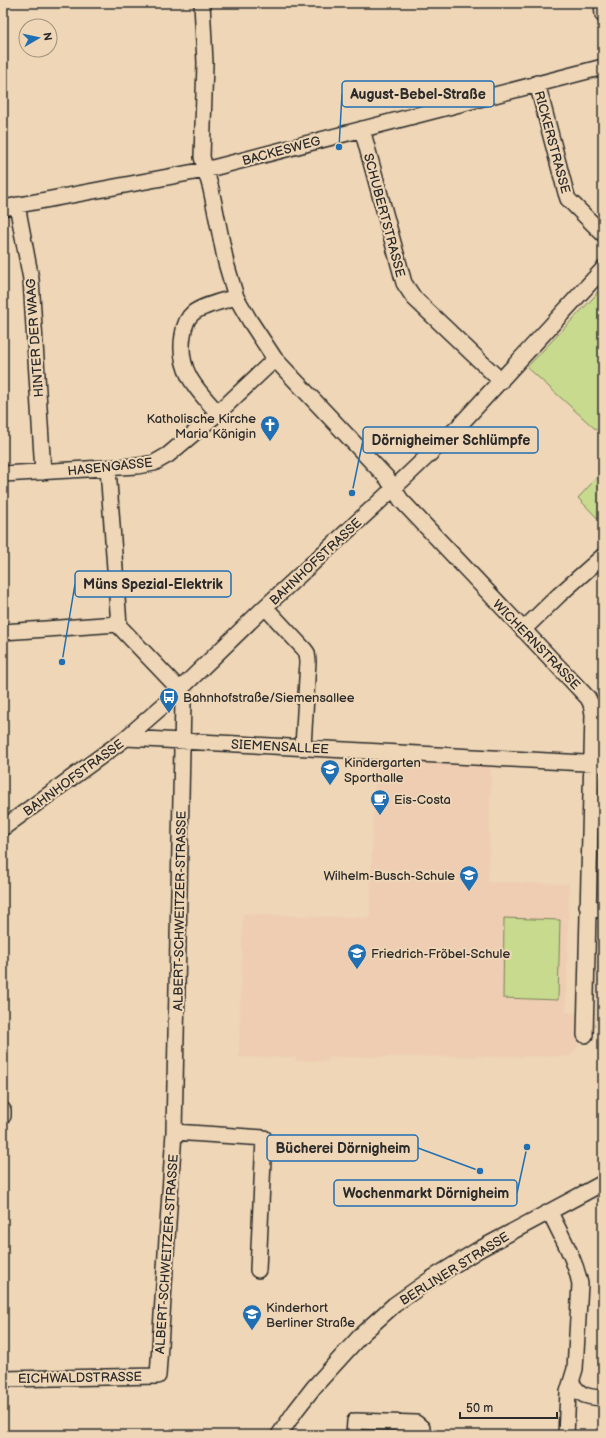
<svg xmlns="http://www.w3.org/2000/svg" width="606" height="1438" viewBox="0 0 606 1438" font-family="'Balsamiq Sans',sans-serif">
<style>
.built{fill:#efcdb2}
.green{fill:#c8da8e;stroke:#7a825c}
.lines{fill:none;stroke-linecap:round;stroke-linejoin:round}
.minor-casing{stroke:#2b2b2b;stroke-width:18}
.minor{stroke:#eed6b6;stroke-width:15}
.labels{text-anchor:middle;stroke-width:4;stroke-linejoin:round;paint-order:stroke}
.street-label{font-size:13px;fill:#2b2b2b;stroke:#eed6b6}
.poi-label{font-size:13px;fill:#2b2b2b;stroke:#eed6b6;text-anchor:start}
.leader{fill:none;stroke:#1f6fb2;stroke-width:1.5}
.callout-dot{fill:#1f6fb2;stroke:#eed6b6;stroke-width:1.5}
.callout{fill:#eed6b6;stroke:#1f6fb2;stroke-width:1.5}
.callout-label{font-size:14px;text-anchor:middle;font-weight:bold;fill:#2b2b2b}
</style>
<rect width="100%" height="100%" fill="#eed6b6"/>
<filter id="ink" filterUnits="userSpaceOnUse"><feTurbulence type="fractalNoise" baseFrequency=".025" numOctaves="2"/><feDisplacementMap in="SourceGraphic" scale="8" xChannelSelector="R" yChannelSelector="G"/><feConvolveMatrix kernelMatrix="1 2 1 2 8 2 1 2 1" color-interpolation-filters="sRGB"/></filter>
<g filter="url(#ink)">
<path class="built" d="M375,761L491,766L488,882L569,884L566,1012L580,1013L578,1047L569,1056L329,1057L328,1061H296V1057H239L243,914L370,918Z"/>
<path class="green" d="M603,283V436L527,367L595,296Z
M603,471V524L578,498Z
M504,918L560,920L558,1000L503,998Z"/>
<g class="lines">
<g class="minor-casing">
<path id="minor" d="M202,3L205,63L202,157L211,189L226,263L236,297L250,321L275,359L387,478L401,500L588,698L591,704L593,714L585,1035
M602,3L603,15
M537,83L566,193L568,199L603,234
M362,129L404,283L414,298L501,381
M17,205L31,279L43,472
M3,208L205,170L603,67
M218,413C196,389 177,370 183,335C184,327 187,318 193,313C203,305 224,301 236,297
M3,474L137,466L154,463L168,455L218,413L275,359
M265,607L304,649L307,653L308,661L303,747
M523,630L559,595L603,556
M3,632L118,624
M126,738L603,764
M3,828L126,738L166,703L265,607L393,489L458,427L603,269
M587,906L603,911
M3,1110V1116
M174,1132L264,1138L258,1270
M550,1212C561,1236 575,1258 580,1284L575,1369L568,1392L566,1435
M3,1379L158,1376L174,1132L183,701L180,690L119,626L108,468
M571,1382C580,1396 586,1397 603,1398
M279,1435L296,1410L314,1387L363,1333L394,1305L431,1279L478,1250L603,1183
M354,1435L355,1421L416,1423L422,1428V1435"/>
</g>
<use href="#minor" class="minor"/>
</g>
</g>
<defs>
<g id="church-pin" transform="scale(1)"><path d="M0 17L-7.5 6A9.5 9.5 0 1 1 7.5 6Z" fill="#1f6fb2" stroke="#eed6b6"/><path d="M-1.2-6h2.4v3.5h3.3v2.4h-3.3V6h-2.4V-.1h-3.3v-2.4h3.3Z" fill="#fff"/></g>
<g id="bus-pin" transform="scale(1)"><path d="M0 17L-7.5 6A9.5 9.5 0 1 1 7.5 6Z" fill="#1f6fb2" stroke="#eed6b6"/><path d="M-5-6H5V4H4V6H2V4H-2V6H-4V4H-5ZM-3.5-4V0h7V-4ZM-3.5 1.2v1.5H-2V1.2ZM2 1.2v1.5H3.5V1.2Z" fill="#fff"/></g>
<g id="school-pin" transform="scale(1)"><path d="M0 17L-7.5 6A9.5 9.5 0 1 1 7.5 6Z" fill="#1f6fb2" stroke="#eed6b6"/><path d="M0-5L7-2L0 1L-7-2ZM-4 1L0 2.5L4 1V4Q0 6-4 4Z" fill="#fff"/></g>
<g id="cafe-pin" transform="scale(1)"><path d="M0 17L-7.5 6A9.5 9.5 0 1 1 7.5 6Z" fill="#1f6fb2" stroke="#eed6b6"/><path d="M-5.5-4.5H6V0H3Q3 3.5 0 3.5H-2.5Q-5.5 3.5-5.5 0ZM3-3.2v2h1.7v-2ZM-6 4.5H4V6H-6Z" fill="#fff"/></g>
</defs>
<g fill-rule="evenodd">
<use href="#church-pin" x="270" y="425"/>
<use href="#bus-pin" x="169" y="697"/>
<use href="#school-pin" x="330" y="769"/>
<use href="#cafe-pin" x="380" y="799"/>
<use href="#school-pin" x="469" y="875"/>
<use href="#school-pin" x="357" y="953"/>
<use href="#school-pin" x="252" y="1314"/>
</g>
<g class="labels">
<g class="street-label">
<text transform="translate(553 142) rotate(75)" y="5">RICKERSTRASSE</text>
<text transform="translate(281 150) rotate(-15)" y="5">BACKESWEG</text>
<text transform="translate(385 215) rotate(75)" y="5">SCHUBERTSTRASSE</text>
<text transform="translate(34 338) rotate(-94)" y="5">HINTER DER WAAG</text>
<text transform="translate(110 466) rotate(-6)" y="5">HASENGASSE</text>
<text transform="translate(315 561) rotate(-43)" y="5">BAHNHOFSTRASSE</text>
<text transform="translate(537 644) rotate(46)" y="5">WICHERNSTRASSE</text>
<text transform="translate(280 746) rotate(3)" y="5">SIEMENSALLEE</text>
<text transform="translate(73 777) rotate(-36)" y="5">BAHNHOFSTRASSE</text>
<text transform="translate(179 911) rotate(-89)" y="5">ALBERT-SCHWEITZER-STRASSE</text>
<text transform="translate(166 1254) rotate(-86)" y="5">ALBERT-SCHWEITZER-STRASSE</text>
<text transform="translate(454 1268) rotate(-32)" y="5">BERLINER STRASSE</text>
<text transform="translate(80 1377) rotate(-1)" y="5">EICHWALDSTRASSE</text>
</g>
<g class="poi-label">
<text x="256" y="423" text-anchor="end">Katholische Kirche<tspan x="256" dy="15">Maria Königin</tspan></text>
<text x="183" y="702">Bahnhofstraße/Siemensallee</text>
<text x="344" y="767">Kindergarten<tspan x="344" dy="15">Sporthalle</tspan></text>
<text x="394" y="804">Eis-Costa</text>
<text x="455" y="880" text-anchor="end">Wilhelm-Busch-Schule</text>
<text x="371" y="958">Friedrich-Fröbel-Schule</text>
<text x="266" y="1312">Kinderhort<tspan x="266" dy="15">Berliner Straße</tspan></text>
</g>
</g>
<path class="leader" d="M339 147L342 94M352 493L363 440M62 662L75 584M480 1171L418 1148M527 1147L517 1193"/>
<g class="callout-dot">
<circle cx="339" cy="147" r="4"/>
<circle cx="352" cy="493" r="4"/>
<circle cx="62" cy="662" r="4"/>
<circle cx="480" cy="1171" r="4"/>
<circle cx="527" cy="1147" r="4"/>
</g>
<g class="callout">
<rect x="342" y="81" width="152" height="26" rx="4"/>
<rect x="363" y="427" width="175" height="26" rx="4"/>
<rect x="75" y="571" width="156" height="26" rx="4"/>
<rect x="267" y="1135" width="151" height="26" rx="4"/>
<rect x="334" y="1180" width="183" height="26" rx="4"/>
</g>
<g class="callout-label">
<text x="418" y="99">August-Bebel-Straße</text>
<text x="451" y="445">Dörnigheimer Schlümpfe</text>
<text x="153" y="589">Müns Spezial-Elektrik</text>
<text x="343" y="1153">Bücherei Dörnigheim</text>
<text x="426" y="1198">Wochenmarkt Dörnigheim</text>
</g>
<rect width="606" height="1438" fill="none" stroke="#eed6b6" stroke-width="16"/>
<rect x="8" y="8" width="590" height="1422" fill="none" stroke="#2b2b2b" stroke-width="1.5" filter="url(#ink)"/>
<g transform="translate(38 38) rotate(81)"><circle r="19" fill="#eed6b6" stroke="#a0927e"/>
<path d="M0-3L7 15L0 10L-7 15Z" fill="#1f6fb2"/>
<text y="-6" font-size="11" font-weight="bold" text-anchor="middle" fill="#2b2b2b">N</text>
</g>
<path d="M460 1412v6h97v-6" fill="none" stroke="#2b2b2b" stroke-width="2"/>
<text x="466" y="1412" font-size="12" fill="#2b2b2b" stroke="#eed6b6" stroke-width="3" paint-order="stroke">50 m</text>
</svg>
